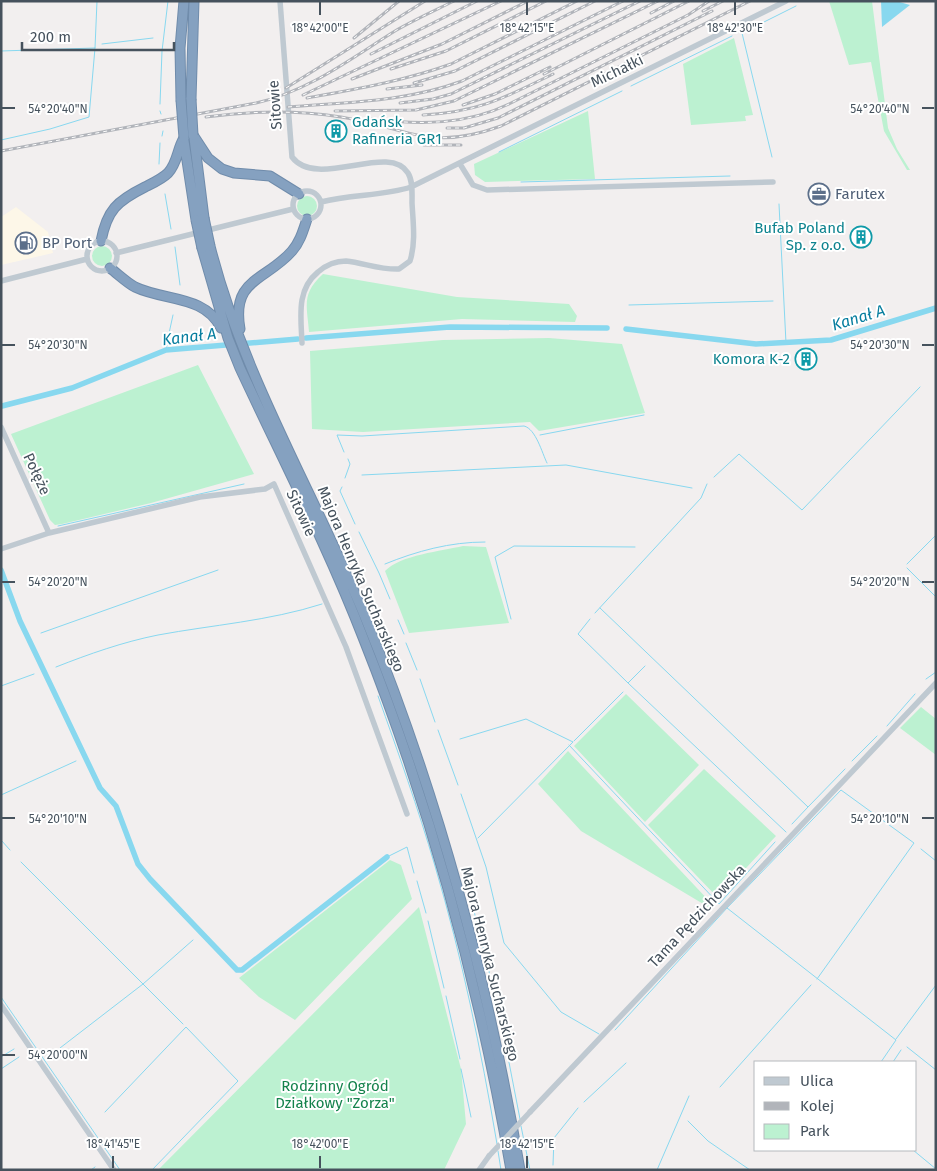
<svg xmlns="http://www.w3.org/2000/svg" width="937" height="1171" viewBox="0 0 937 1171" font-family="'Fira Sans',sans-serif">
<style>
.commercial{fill:#fdf7e8}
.green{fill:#bcf1d1}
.water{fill:#88d8ef}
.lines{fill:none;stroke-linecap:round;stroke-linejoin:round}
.stream{stroke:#88d8ef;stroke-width:1}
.canal{stroke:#88d8ef;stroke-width:5.5}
.highway-casing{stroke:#708cab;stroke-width:11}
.minor{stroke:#bfc9d1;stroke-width:5.5}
.highway{stroke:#85a1c0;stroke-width:9}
.rail-casing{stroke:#b1b4ba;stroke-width:3}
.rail{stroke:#fff;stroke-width:1;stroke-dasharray:4;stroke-linecap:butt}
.highway-bridge-casing{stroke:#708cab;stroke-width:11;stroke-linecap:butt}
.minor-bridge{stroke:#bfc9d1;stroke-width:5.5}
.highway-bridge{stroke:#85a1c0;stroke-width:9}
.ticks{fill:none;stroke:#46525d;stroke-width:2}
.labels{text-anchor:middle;stroke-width:4;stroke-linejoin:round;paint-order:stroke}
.street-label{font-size:15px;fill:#46525d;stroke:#fff}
.culture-label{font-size:15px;fill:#0d838f;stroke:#fff;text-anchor:end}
.service-label{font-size:15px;fill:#4e5e75;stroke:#fff;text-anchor:start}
.park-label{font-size:15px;fill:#14824c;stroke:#fff}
.water-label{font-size:16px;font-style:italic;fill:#087e9f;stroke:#fff}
.ticks-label{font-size:12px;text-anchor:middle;fill:#46525d;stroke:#fff;stroke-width:4;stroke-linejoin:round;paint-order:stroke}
</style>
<rect width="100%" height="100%" fill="#f2efef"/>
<path class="commercial" d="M16,207L48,232L53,253L1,265V217Z"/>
<path class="green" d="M829,1H872L888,128L897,149L910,170H907L884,131L871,62L849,65Z
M734,38L753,115L745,116L746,121L691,125L683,64Z
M588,111L595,179L485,182L475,175L474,164Z
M297 206a10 10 0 1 1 20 0a10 10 0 1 1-20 0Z
M92 256a10 10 0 1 1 20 0a10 10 0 1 1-20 0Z
M323,274L457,297L569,304L577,316L575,322L462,319L309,332C307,305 301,294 323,274Z
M549,338L622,344L645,413L539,431L530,422L363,432L312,429L310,351L443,340Z
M198,365L254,474L151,503L62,524L55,525L50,520L11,434Z
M463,546L486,547L509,623L409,633L385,571C400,555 442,551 463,546Z
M626,694L699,765L645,822L574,746Z
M921,707L936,719V755L900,728Z
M568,751L712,904L710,908L581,831L538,784Z
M704,769L776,836L718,898L648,825Z
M390,860L401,865L412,899L295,1020L259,997L239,978Z
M419,907L461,1069L466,1124L444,1170H158Z"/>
<path class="water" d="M881,1H896L910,5L882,27Z"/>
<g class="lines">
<path class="stream" d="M935,1L936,2
M102,44L153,38
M1,51L95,48L97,1
M631,86L732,36
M160,104L162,51L168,1
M160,111L161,114
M162,136L163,131
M1,140L50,129L89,117L95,48
M499,152L622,91
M772,157L742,33L796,6
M159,164L160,143
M521,182L730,176
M165,194L171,229
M779,204L786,343
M175,247L180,285
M629,305L773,301
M168,338L173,315
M166,350L167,345
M540,435L644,415
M344,452L337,435L362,436L524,426C536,429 542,453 547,463
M362,475L566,465L692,488
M714,477L739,454L802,510L920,387
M345,478L350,464L348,459
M342,487L340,491L355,524
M58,526L244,484
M359,532L379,573L390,599
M385,564C417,551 450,542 485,542
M907,564L936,535
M907,568L936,597
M600,608L808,807L845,769
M595,613L701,498L707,484
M511,619L495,557L514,546L635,547
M590,619L578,634L628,683L645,666
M398,620L404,634
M41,633L218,570
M406,643L417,670
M56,667C89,654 123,642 158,635C212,625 269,621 322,604
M420,679L435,722
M926,679L936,672
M628,683L786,832
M1,686L34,674
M378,696C398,752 418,808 435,866C462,957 481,1050 497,1144
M887,726L915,694
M438,730L458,785
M460,739L526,719L573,742L478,838
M574,741L623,692
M569,745L719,904L775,842
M852,761L877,736
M461,794L486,867L504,943L561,1012L599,1034
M1,795L76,761
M792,824L808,807
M1,840L10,850
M921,849L936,861
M387,857L407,847L414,873
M21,862L143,984L60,1048
M417,881L426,913
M472,903L500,1016L520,1119
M727,908L841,790L914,843L817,979
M428,921L444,988
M446,996L460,1059
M1,997L120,1170
M183,1024L143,984L193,940
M615,1030L727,908L896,1040L881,1062
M896,1039L936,985
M907,1047L936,1070
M1,1057L14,1049
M893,1062L901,1050
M1,1069L19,1057
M461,1069L471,1117
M720,1087L811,985
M584,1102L626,1063
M105,1112L186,1027L238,1081L152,1170
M688,1121L708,1141L750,1170
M521,1126L530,1170
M913,1150L936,1169
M498,1151L501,1170
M553,1165L554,1138L578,1108
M91,1170L95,1167
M657,1170L689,1096"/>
<path class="canal" d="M626,329L756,344L831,340L936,308
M306,338L450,327L607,328
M2,406L72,388L166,350L298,339
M1,570L20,621L100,788L116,806L138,864L150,879L237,970H242L387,857"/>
<g class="highway-casing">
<path id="highway" d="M191,99L194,1
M181,100L180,48L184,1
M193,135L208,158L222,169L234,173L270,176L299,194
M194,138L204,218
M184,141L196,220
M101,241C107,210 117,201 145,187C153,183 162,179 168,173C178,162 177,149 184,138
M210,246C243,377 314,493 365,617C438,796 488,980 520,1170
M202,248L228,338L240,368C282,458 328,547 364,640C432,811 480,988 511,1170
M110,268C118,274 126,282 135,287C164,301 205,295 221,328
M240,329C231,278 266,281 292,251C300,242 303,231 307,219"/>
</g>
<path class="minor" d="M280,1L292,157C317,190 389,142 408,173C413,181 412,193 412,203C413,222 416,242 410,261L399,269C381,270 364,263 346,261C335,261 326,265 318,272C296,290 301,317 302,343
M460,164L473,185L487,190L773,182
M293 205a14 14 0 1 1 28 0a14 14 0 1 1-28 0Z
M321,202C351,194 384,196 411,187L786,1
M87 256a15 15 0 1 1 30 0a15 15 0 1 1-30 0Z
M116,253L293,209
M1,281L87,259
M1,427L49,533
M1,549L49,533L200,497L265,489L274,484L346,647L407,814
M1,1005L114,1170
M530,1112L936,683
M479,1170L489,1156"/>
<use href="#highway" class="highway"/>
<g class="rail-casing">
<path id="rail" d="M703,11L723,1
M651,13L674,1
M354,38L399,1
M371,54L477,1
M391,69L446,51L546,1
M544,74L689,1
M352,79L442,44L528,1
M414,83L455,71L595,1
M286,88L425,1
M387,89L422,85
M303,95L501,1
M307,98C356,89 404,81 451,64L577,1
M400,103L433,99L451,94L640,1
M463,105L495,94L550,67
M288,107C347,102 406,102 462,81L623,1
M335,111L416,110L454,101L658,1
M423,115C479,112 504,98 553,74
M206,117C250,111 297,110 341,117C408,128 430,152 501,126L750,1
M372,119C420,125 466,125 509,104L688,15L709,1
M447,128H464L498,118L712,11
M424,145H461
M1,151L256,103C309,91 350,59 395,31C414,20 434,11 454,1"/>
</g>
<use href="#rail" class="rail"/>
<g class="highway-bridge-casing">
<path id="highway-bridge" d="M191,99L193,135
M181,100L184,138
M204,218L210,246
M196,220L202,248"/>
</g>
<path class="minor-bridge" d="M489,1156L530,1112"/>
<use href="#highway-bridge" class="highway-bridge"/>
</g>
<path class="ticks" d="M320,2V15M527,2V15M735,2V15M2,108H15M922,108H934M2,345H15M922,345H934M2,582H15M922,582H934M2,818H15M922,818H934M2,1055H15M113,1156V1168M320,1156V1168M527,1156V1168"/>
<defs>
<g id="building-ring" transform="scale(1.125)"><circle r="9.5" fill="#fff" stroke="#0f9aa8" stroke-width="1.5"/><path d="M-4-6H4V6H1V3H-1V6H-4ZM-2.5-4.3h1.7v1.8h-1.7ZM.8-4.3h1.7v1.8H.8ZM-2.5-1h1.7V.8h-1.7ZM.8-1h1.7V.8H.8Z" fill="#0f9aa8"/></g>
<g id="office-ring" transform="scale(1.125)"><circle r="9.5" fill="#fff" stroke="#5c6f8a" stroke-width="1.5"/><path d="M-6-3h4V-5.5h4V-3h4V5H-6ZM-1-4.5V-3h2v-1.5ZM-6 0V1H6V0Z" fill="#5c6f8a"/></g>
<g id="fuel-ring" transform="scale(1.125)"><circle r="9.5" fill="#fff" stroke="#5c6f8a" stroke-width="1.5"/><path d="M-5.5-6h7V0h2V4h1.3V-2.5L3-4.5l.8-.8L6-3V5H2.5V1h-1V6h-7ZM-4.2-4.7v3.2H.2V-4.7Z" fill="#5c6f8a"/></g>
</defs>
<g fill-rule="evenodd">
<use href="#building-ring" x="336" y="131"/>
<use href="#office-ring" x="819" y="194"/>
<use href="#building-ring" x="861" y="237"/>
<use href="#fuel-ring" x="26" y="243"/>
<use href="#building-ring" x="806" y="359"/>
</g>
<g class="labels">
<g class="street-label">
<text transform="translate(617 71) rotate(-26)" y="5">Michałki</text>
<text transform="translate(275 105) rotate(-94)" y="5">Sitowie</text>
<text transform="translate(37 474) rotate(65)" y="5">Połęże</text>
<text transform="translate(301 513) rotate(65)" y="5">Sitowie</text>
<text transform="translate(361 579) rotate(67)" y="5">Majora Henryka Sucharskiego</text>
<text transform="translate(697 916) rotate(-47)" y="5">Tama Pędzichowska</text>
<text transform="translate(490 964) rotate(76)" y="5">Majora Henryka Sucharskiego</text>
</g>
<g class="culture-label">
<text x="352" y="127" text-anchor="start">Gdańsk<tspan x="352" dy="17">Rafineria GR1</tspan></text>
<text x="845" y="233">Bufab Poland<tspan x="845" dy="17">Sp. z o.o.</tspan></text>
<text x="790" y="364">Komora K-2</text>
</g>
<g class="service-label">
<text x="835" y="199">Farutex</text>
<text x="42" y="248">BP Port</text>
</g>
<g class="park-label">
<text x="335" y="1091">Rodzinny Ogród<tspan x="335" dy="17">Działkowy "Zorza"</tspan></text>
</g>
<g class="water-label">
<text transform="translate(858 317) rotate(-17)" y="6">Kanał A</text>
<text transform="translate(189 336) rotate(-7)" y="6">Kanał A</text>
</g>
</g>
<g class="ticks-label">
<text x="320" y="32">18°42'00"E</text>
<text x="527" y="32">18°42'15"E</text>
<text x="735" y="32">18°42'30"E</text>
<text x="58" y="113">54°20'40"N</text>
<text x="880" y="113">54°20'40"N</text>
<text x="58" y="349">54°20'30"N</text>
<text x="880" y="349">54°20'30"N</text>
<text x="58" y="586">54°20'20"N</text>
<text x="880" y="586">54°20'20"N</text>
<text x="58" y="823">54°20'10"N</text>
<text x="880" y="823">54°20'10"N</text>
<text x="58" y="1059">54°20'00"N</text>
<text x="113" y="1148">18°41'45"E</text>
<text x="320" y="1148">18°42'00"E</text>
<text x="527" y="1148">18°42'15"E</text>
</g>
<rect width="937" height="1171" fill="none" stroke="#46525d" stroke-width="5"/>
<rect x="754" y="1061" width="162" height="90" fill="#ffffff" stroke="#b5babe"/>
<rect x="764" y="1077" width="25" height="8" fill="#bfc9d1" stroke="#b5babe"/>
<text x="800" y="1086" font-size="15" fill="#46525d">Ulica</text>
<rect x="764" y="1102" width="25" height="8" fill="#b1b4ba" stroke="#b5babe"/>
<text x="800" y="1111" font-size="15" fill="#46525d">Kolej</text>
<rect x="764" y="1124" width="25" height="15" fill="#bcf1d1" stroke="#b5babe"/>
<text x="800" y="1136" font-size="15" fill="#46525d">Park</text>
<path d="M22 42v8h152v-8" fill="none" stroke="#46525d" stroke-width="2.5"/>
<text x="30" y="42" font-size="15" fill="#46525d" stroke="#ffffff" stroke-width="4" paint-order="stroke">200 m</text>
</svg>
